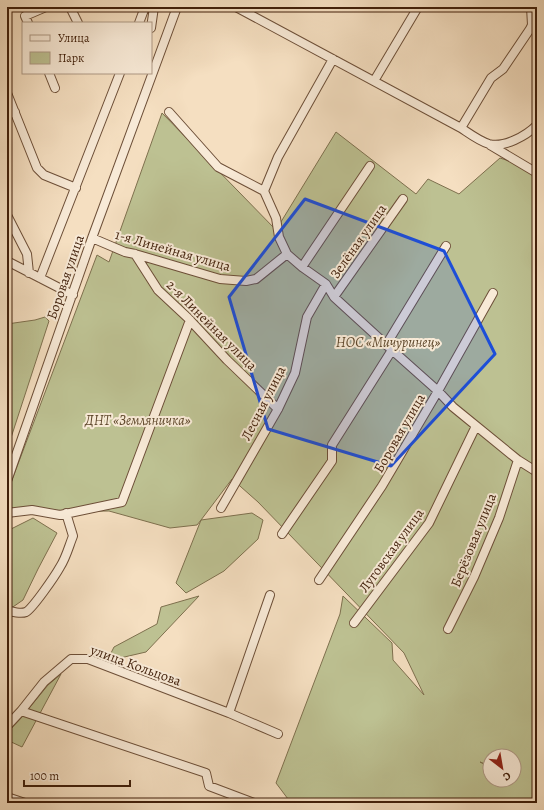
<svg xmlns="http://www.w3.org/2000/svg" width="544" height="810" viewBox="0 0 544 810" font-family="Alegreya,serif">
<style>
.green{fill:#bdc192;stroke:#7e704e;fill-rule:evenodd}
.lines{fill:none;stroke-linecap:round;stroke-linejoin:round}
.minor-casing{stroke:#6d4f38;stroke-width:10}
.minor{stroke:#f8ead7;stroke-width:8}
.marked{fill:#1d4ed8;fill-opacity:0.2;stroke:#1d4ed8;stroke-width:3;stroke-linejoin:round}
.labels{text-anchor:middle;stroke-width:4;stroke-linejoin:round;paint-order:stroke}
.street-label{font-size:14px;fill:#401f0a;stroke:#f8ead7}
.park-label{font-size:14px;font-style:italic;fill:#5f482c;stroke:#f8ead7}
</style>
<rect width="100%" height="100%" fill="#f5dfc1"/>
<filter id="stains"><feTurbulence type="fractalNoise" baseFrequency=".005" numOctaves="4"/><feColorMatrix values="0 0 0 0 .2 0 0 0 0 .09 0 0 0 0 .02 0 0 0 .5 -.17"/></filter>
<radialGradient id="worn" r=".72"><stop offset=".6" stop-color="#630" stop-opacity="0"/><stop offset="1" stop-color="#630" stop-opacity=".3"/></radialGradient>
<path class="green" d="M162,113L276,230L336,132L416,194L428,179L459,194L500,158L537,170V803H291L276,783L340,614L343,596L392,643L393,660L424,695L404,653L258,502L232,479L201,520L252,513L263,520L258,539L224,571L186,593L176,583L201,520L197,525L170,528L109,511L20,512L7,513V493L97,255L109,262ZM490,756H514V780H490V767L480,762L490,766Z
M45,317L49,321L7,450V324L35,320Z
M33,518L57,533L38,569L23,600L7,611V531Z
M199,596L146,652L107,661L114,647L157,624L161,607Z
M61,674L22,747L7,740V736L8,732L22,717L48,685Z"/>
<g class="lines">
<g class="minor-casing">
<path id="minor" d="M70,7L78,23
M236,7L461,128L491,78L503,69L530,29L532,25L531,7
M28,23L25,16L46,7
M139,23L145,7
M151,28L154,7
M49,73L55,88
M374,81L418,7
M7,93L37,168L44,175L76,188
M169,112L218,167L264,191L278,157L333,59
M7,114L15,112
M461,128C470,134 479,141 489,144C504,148 526,136 537,125
M490,145L537,173
M264,191L276,218L279,237L287,254L302,267L326,284L334,297L392,350L438,391L453,407L518,460L537,472
M7,215L27,254L29,273
M92,238L125,252L135,254L220,279L246,281L256,279L287,254
M135,254L158,290L188,318L227,360L278,409
M7,261L73,295
M302,267L370,166
M40,278L120,73
M334,297L403,199
M386,345L446,246
M7,481L92,238L177,7
M221,508L278,409L295,373L307,317L326,284
M7,513L32,510L60,515L122,502L190,320
M282,534L332,461V445L392,350
M319,580L382,486L438,391L493,293
M7,610C12,612 21,614 26,612C33,608 55,576 60,567C66,558 69,546 73,536L66,513
M354,623L429,523L476,426
M448,629L474,577L499,518L518,460
M21,711L206,773L209,786L254,803
M229,713L270,595
M7,726L21,711L44,682L71,659H88L229,713L278,734
M7,797L25,803"/>
</g>
<use href="#minor" class="minor"/>
</g>
<path class="marked" d="M305,199L444,251L495,354L391,466L268,429L229,297Z"/>
<g class="labels">
<g class="street-label">
<text transform="translate(358 241) rotate(-55)" y="5">Зелёная улица</text>
<text transform="translate(173 250) rotate(16)" y="5">1-я Линейная улица</text>
<text transform="translate(65 277) rotate(-71)" y="5">Боровая улица</text>
<text transform="translate(212 325) rotate(45)" y="5">2-я Линейная улица</text>
<text transform="translate(263 403) rotate(-63)" y="5">Лесная улица</text>
<text transform="translate(399 433) rotate(-60)" y="5">Боровая улица</text>
<text transform="translate(473 540) rotate(-68)" y="5">Берёзовая улица</text>
<text transform="translate(391 550) rotate(-54)" y="5">Луговская улица</text>
<text transform="translate(136 665) rotate(20)" y="5">улица Кольцова</text>
</g>
<g class="park-label">
<text x="388" y="347">НОС «Мичуринец»</text>
<text x="138" y="425">ДНТ «Земляничка»</text>
</g>
</g>
<rect width="544" height="810" fill="none" stroke="#f5dfc1" stroke-width="24"/>
<rect x="8" y="8" width="528" height="794" fill="none" stroke="#401f0a" stroke-width="2"/>
<rect x="12" y="12" width="520" height="786" fill="none" stroke="#401f0a"/>
<rect x="22" y="22" width="130" height="52" fill="#f8ead7" stroke="#ae9985"/>
<rect x="30" y="35" width="20" height="6" fill="#f8ead7" stroke="#ae9985"/>
<text x="58" y="42" font-size="12" fill="#401f0a">Улица</text>
<rect x="30" y="52" width="20" height="12" fill="#bdc192" stroke="#ae9985"/>
<text x="58" y="62" font-size="12" fill="#401f0a">Парк</text>
<g transform="translate(502 768) rotate(149)"><circle r="19" fill="#f8ead7" stroke="#ae9985"/>
<path d="M0-3L7 15L0 10L-7 15Z" fill="#8f2418"/>
<text y="-6" font-size="11" font-weight="bold" text-anchor="middle" fill="#401f0a">С</text>
</g>
<path d="M24 780v6h106v-6" fill="none" stroke="#401f0a" stroke-width="2"/>
<text x="30" y="780" font-size="12" fill="#401f0a" stroke="#f8ead7" stroke-width="3" paint-order="stroke">100 m</text>
<rect width="100%" height="100%" filter="url(#stains)"/>
<rect width="100%" height="100%" fill="url(#worn)"/>
</svg>
